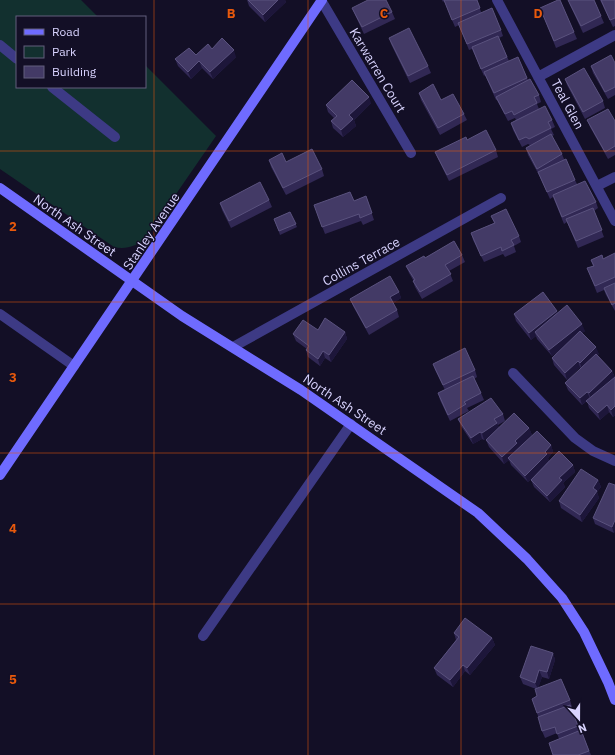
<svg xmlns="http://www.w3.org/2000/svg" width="615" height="755" viewBox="0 0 615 755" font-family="'IBM Plex Sans',sans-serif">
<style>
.green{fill:#12302f}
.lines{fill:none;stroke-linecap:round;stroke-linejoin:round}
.street{stroke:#3d3a85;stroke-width:10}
.secondary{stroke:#6f6bff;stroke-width:10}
.wall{fill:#312854}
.shaded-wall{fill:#1d163a}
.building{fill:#433a66;stroke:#5a527e}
.grid{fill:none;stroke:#e8590c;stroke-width:1;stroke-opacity:0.55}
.labels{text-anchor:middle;stroke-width:3;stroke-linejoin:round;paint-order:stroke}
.street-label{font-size:13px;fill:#d9d4ff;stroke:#130f26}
.grid-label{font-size:13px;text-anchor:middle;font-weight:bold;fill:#e8590c;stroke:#130f26;stroke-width:3;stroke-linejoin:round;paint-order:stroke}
</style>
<rect width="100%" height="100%" fill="#130f26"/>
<path class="green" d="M0,0H81L98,17H17V87H145V65L216,136L145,239C136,246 126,250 114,247L0,169Z"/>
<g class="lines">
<path class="street" d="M321,0L411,153
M497,0L615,221
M0,45L17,59
M538,77L615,35
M52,87L115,137
M597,186L615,177
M0,314L74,366
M233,347L501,198
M513,373L575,438L593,451L615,461
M203,636L351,424"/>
<path class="secondary" d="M0,188L182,316L301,390L478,513L527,559L562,598L584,632L608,682L615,700
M0,475L322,0"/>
</g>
<path class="wall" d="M247,0H285L286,2L265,22L249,6Z
M442,0H477L481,12L501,30L503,36L499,38L509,61L518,57L528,80L539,95L541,102L537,104L539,109L552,120L555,127L551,129L554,135L552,136L562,154L564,159L575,180L577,184L596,202L598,208L594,211L604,237L578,248L567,222L564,224L553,197L550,199L539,175L528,155L526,148L530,145L528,144L522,147L513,130L511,123L516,120L515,118L508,121L499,104L497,100H496L485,75L484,76L472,49L469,50L459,25L455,27L444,1L443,2Z
M568,0L601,16L604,23L583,33L570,5Z
M600,0H615V26L613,27Z
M352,8L392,12L395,19L364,34L355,15Z
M540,8L574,32L577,39L556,48Z
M389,38L428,66L431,73L410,83L391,44Z
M212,49L236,57L213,79L202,68L191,79L178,66L175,59L196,55Z
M615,63V95L608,99L593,73L591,66Z
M565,79L603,101L605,108L585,119L567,85Z
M419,93L441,100L464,114L467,120L440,135L421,100Z
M371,103L354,120L356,126L343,137L333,128L331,121L334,118L328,112L326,105Z
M587,120L615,121V155L608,159L590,127Z
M496,150L498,157L449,181L438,159L435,152Z
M269,160L286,162L322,169L324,176L286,195L271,167Z
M366,196L374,220L363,225L361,221L325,234L314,205L354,201Z
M269,200L272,207L231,228L222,210L220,203Z
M290,212L297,227L280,235L274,219Z
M491,216L519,236L521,242L514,246L516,252L505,257L503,254L484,262L473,240L471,233L494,223Z
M615,253V311L606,295L604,290L597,293L587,268L593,266L591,260L603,259Z
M462,255L465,262L449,271L453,281L422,299L415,287L413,281V280L409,273L406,266L425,258Z
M399,292L401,298L393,303L397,310L399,317L369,335L353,306L350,299Z
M558,313L585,331L582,333L599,354L597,355L612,371L615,377V415L613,417L609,412L600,420L589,408L587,401L582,405L568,390L565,383L581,368L580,367L567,380L554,365L552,358L563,348L552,356L537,339L536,336L531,340L516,321L514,314Z
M318,330L345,332L347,339L331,362L325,358L320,366L308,357L306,350L307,349L296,341L293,334Z
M433,364L475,370L477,377L474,379L481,393L484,400L467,408L469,411L450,421L440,400L438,393L445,390L435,370Z
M503,414L505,421L498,425L499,428H529L532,435L519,447V448L551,445L553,452L548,458L549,461L573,465L575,472L563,483L565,487L550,502L534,487L531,480L546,464L528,482L511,465L509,460L504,464L489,447L486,440L492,435L484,440L482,439L473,444L461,426L458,419Z
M598,480L601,487L597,492L599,498L582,522L561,508L559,501Z
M615,485L614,533L595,524L593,518Z
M454,633L492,638L495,645L470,675L465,671L453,687L437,675L434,668L456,640Z
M553,653L555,660L549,679L542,677L538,688L570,700L572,707L570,708L579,731L581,730L591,755H553L559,739L557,733L545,738L542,731L538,716L532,699L537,696L536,689L523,684L520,677Z"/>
<path class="shaded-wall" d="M278,0H285L286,2L265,22L263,15Z
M234,50L236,57L213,79L210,72Z
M199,61L202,68L191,79L188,72Z
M369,97L371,103L354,120L356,126L343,137L341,130L349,115Z
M399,292L401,298L392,304L390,297Z
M557,311L560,317L535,332L536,336L531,340L529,333Z
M582,324L585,331L552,356L549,350Z
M345,332L347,339L331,362L329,355Z
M596,347L599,354L582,370L580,363Z
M323,351L325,358L320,366L318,359Z
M578,361L580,367L567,380L565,373Z
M612,371L615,378L591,400L589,393Z
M587,392L590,398L582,405L580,398Z
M607,405L609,412L600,420L598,413Z
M615,406V415L613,417L611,410Z
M497,423L500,430L484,440L482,433Z
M529,428L532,435L519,447V450L508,458L509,460L504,464L502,457L515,441Z
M480,432L482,439L473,444L471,438Z
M551,445L553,452L548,458L549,461L528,482L525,476Z
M573,465L575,472L563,483L565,487L550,502L547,496L559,478Z
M598,480L601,487L597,492L599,498L582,522L580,515L593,488Z
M615,520V532L614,533L612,527Z
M492,638L495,645L470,675L467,668Z
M553,653L555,660L549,679L547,672Z
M463,665L465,671L453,687L450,680Z
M539,670L542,677L538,689L535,683Z"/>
<path class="building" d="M248,0H278L263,15Z
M368,0H386L392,12L362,27L352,8Z
M444,0H477L480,8L452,20Z
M558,0H560L574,32L554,41L540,8Z
M568,0H594L601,16L581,26Z
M601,0H615V18L610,20Z
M492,8L501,30L467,44L458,23Z
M409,28L428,66L408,76L389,38Z
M498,36L507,57L481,69L472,47Z
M222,38L234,50L210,72L199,61L188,72L175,59L189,48L196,55L208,44L212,49Z
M611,55L615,63V87L605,92L591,66Z
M518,57L527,78L494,93L484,72Z
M584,68L603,101L583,112L565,79Z
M530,79L539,95L534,97L537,103L514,115L512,111L505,114L496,97Z
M352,80L369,97L349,115L353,119L341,130L331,121L337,116L326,105Z
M433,84L441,100L453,94L464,114L438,128L419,93Z
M545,106L552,120L548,122L551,128L529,139L526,137L519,140L511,123Z
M608,109L615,121V146L605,152L587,120Z
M486,130L496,150L447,175L435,152L466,137L467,140Z
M551,134L562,154L537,169L526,148Z
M312,149L322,169L283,188L269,160L282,153L286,162Z
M566,159L575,180L547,192L538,172Z
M585,181L596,202L562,217L553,195Z
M260,182L269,200L229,221L220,203Z
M350,192L354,201L366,196L372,213L360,218L359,214L322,227L314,205Z
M593,208L602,230L576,241L566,219Z
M506,209L519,236L511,240L514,245L502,251L501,247L481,256L471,233L495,223L491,216Z
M290,212L296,224L279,231L274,219Z
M454,241L462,255L445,265L451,274L420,292L413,281L415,280L406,266L424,256L425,258Z
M615,253V277L595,286L587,268L594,266L591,260L602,255L603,259Z
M390,276L399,292L390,297L397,310L366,328L350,299Z
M615,283V303L612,305L604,288Z
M543,292L557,311L529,333L514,314Z
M567,305L582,324L549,350L535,332Z
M325,318L345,332L329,355L323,351L318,359L306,350L309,346L293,334L303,320L318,330Z
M580,331L596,347L580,363L578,361L565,373L552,358Z
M465,348L475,370L443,385L433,364Z
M596,354L612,371L589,393L587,392L580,398L565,383Z
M473,376L481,393L464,402L466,404L448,415L438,393Z
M615,377V406L611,410L607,405L598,413L586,401Z
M491,398L503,414L494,419L497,423L482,433L480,432L471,438L458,419Z
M514,413L529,428L515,441L517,443L502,457L486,440Z
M537,431L551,445L545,452L547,454L525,476L508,458Z
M559,451L573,465L559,478L562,480L547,496L531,480Z
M581,469L598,480L593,488L597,491L580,515L559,501Z
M609,483L615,485V520L612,527L593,518Z
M465,618L492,638L467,668L463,665L450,680L434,668L459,637L454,633Z
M531,646L553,653L547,672L539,670L535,683L520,677Z
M561,679L570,700L537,713L532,699L537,696L535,689Z
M570,705L578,726L557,734L555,727L542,731L538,717Z
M581,730L589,751L578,755H553L549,743Z"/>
<path class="grid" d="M154,0V755M308,0V755M461,0V755M0,151H615M0,302H615M0,453H615M0,604H615"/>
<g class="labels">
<g class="street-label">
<text transform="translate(378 70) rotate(59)" y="5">Karwarren Court</text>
<text transform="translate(568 104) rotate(62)" y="5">Teal Glen</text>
<text transform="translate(75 225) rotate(35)" y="5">North Ash Street</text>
<text transform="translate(151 231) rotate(-56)" y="5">Stanley Avenue</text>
<text transform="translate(361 261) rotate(-29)" y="5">Collins Terrace</text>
<text transform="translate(345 404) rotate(34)" y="5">North Ash Street</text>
</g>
</g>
<g class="grid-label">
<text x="231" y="18">B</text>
<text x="384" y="18">C</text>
<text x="538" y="18">D</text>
<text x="13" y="231">2</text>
<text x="13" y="382">3</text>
<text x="13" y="533">4</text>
<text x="13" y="684">5</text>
</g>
<rect x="16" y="16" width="130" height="72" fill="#130f26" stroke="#625e7d"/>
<rect x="24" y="29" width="20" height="6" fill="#6f6bff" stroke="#625e7d"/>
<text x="52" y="36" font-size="12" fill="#d9d4ff">Road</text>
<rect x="24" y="46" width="20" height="12" fill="#12302f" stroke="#625e7d"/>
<text x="52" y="56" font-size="12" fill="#d9d4ff">Park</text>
<rect x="24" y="66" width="20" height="12" fill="#433a66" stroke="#625e7d"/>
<text x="52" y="76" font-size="12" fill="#d9d4ff">Building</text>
<g transform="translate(579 719) rotate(159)" stroke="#130f26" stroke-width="3" paint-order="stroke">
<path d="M0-3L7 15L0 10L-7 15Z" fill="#d9d4ff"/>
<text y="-6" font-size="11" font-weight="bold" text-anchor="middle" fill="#d9d4ff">N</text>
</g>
</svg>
